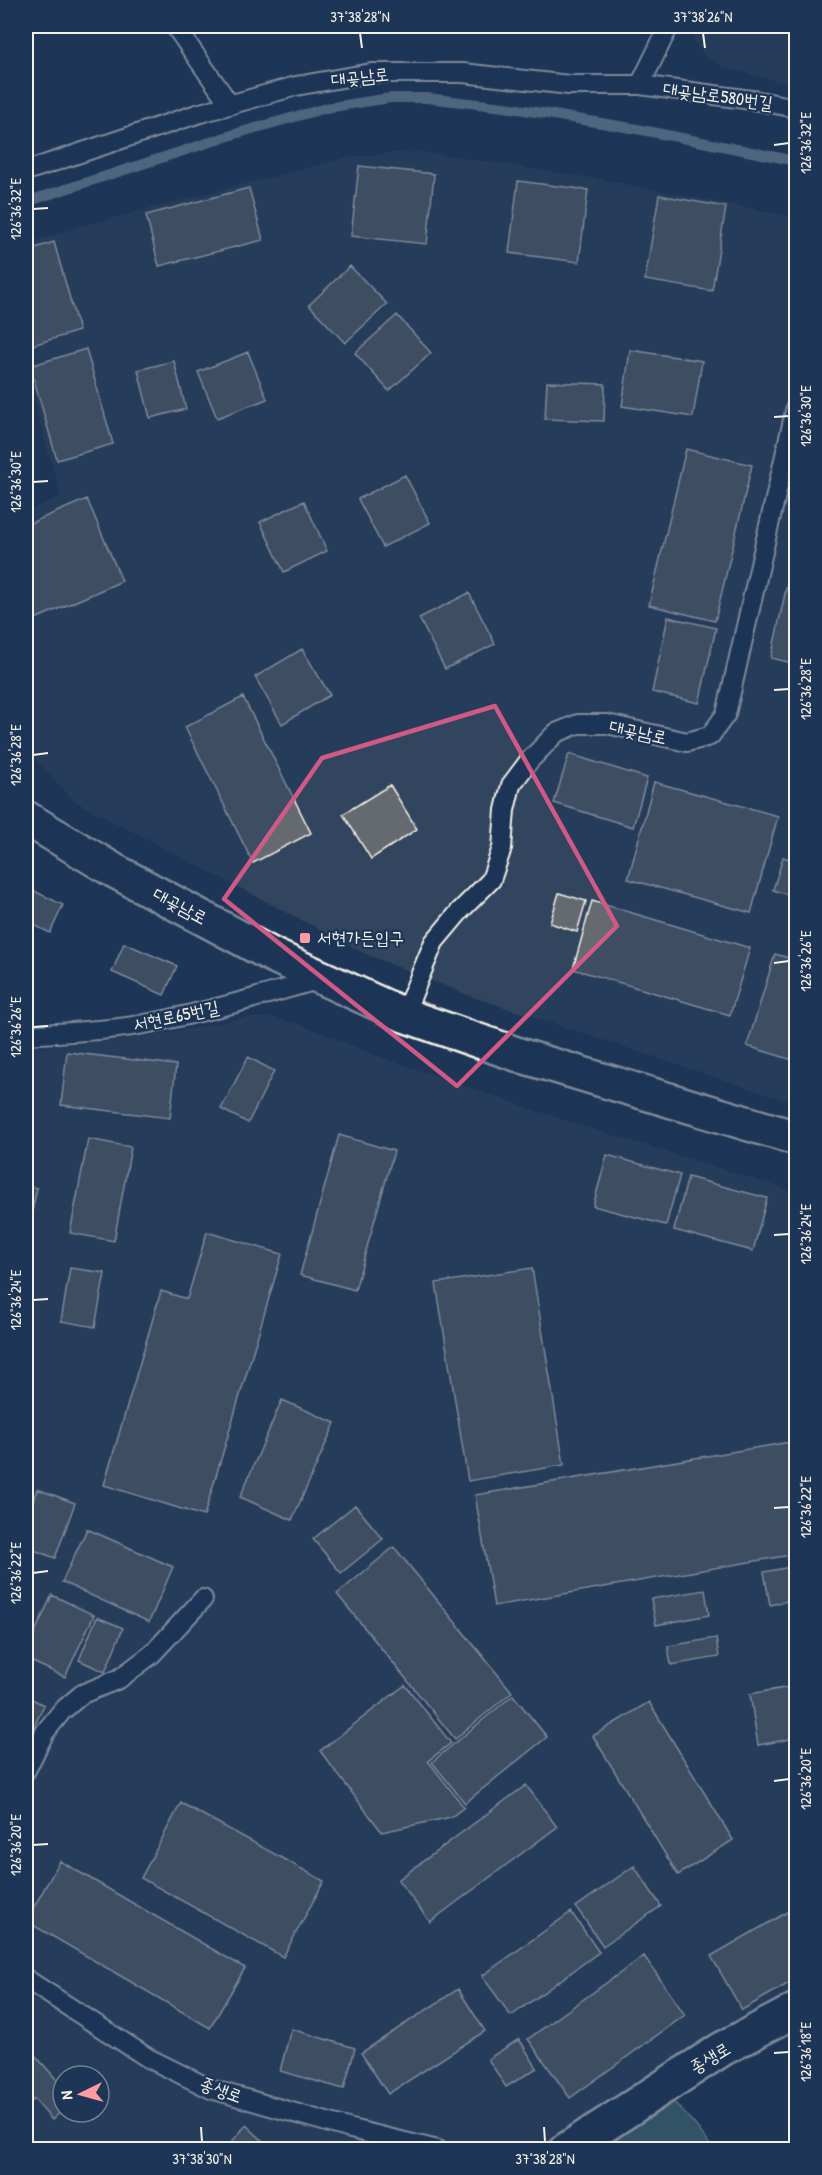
<svg xmlns="http://www.w3.org/2000/svg" width="822" height="2175" viewBox="0 0 822 2175" font-family="'Patrick Hand','Poor Story',sans-serif">
<style>
.built{fill:#33455e;fill-rule:evenodd}
.green{fill:#4d7579;stroke:#a0b3b0;stroke-width:1.5}
.lines{fill:none;stroke-linecap:round;stroke-linejoin:round}
.stream{stroke:#8aa0b0;stroke-width:10}
.building{fill:#656a70;stroke:#f4f1e8;stroke-width:1.5}
.service-casing{stroke:#f4f1e8;stroke-width:22}
.minor-casing{stroke:#f4f1e8;stroke-width:38}
.tertiary-casing{stroke:#f4f1e8;stroke-width:38}
.service{stroke:#1d3557;stroke-width:18}
.minor{stroke:#1d3557;stroke-width:33}
.tertiary{stroke:#1d3557;stroke-width:33}
.marked{fill:none;stroke:#d15985;stroke-width:4.5;stroke-linejoin:round}
.ticks{fill:none;stroke:#f4f1e8;stroke-width:2}
.poi-dot{fill:#ff9aa2;stroke:#1d3557;stroke-width:2}
.labels{text-anchor:middle;stroke-width:4.5;stroke-linejoin:round;paint-order:stroke}
.street-label{font-size:18px;fill:#f4f1e8;stroke:#1d3557}
.poi-label{font-size:18px;fill:#f4f1e8;stroke:#1d3557;text-anchor:start}
.neatline{fill:none;stroke:#f4f1e8;stroke-width:2}
.ticks-label{font-size:15px;text-anchor:middle;fill:#f4f1e8}
</style>
<rect width="100%" height="100%" fill="#1d3557"/>
<filter id="ink" filterUnits="userSpaceOnUse"><feTurbulence type="fractalNoise" baseFrequency=".0167" numOctaves="2"/><feDisplacementMap in="SourceGraphic" scale="12" xChannelSelector="R" yChannelSelector="G"/><feConvolveMatrix kernelMatrix="1 2 1 2 8 2 1 2 1" color-interpolation-filters="sRGB"/></filter>
<g filter="url(#ink)">
<path class="built" d="M694,26H796V86L725,68L705,56L693,40Z
M425,152L605,180L796,217V1104L473,997L368,955L74,801L26,750V512L61,496L26,375V244L81,226L349,157L390,153Z
M273,1017L297,1023L378,1056L567,1121L796,1192V1995L702,2048L536,2149L26,2150V1048L119,1040L168,1033L241,1018ZM63,2076H99V2112H63Z"/>
<path class="green" d="M674,2102L696,2126L713,2149H601Z"/>
<g class="lines">
<path class="stream" d="M26,202L238,133L326,108L390,98H427L512,108L637,129L796,161"/>
</g>
<path class="building" d="M359,166L434,174L427,244L351,236Z
M518,181L588,190L579,262L509,253Z
M249,188L263,240L159,266L146,215Z
M659,195L726,207L712,291L645,280Z
M54,242L79,331L26,347V251Z
M350,266L387,304L345,343L309,305Z
M397,315L431,353L389,391L355,353Z
M86,349L113,444L57,460L30,366Z
M630,350L702,361L693,417L622,406Z
M248,352L267,399L217,418L198,372Z
M174,361L186,409L150,418L138,370Z
M547,382L605,384L604,421L545,419Z
M686,449L752,465L715,621L649,605Z
M405,475L430,523L383,547L358,499Z
M87,499L122,581L26,623V525Z
M304,501L327,551L284,572L260,522Z
M796,543V664L771,658Z
M469,593L495,644L445,669L419,618Z
M668,617L716,628L699,703L652,692Z
M302,649L330,695L282,724L255,677Z
M243,697L311,833L253,863L185,727Z
M569,754L647,778L633,827L554,803Z
M654,782L778,816L751,913L628,879Z
M390,785L417,829L371,859L343,814Z
M783,857L796,861V897L773,890Z
M26,887L63,905L50,933L26,921Z
M559,893L586,901L577,932L550,923Z
M592,901L750,948L730,1015L573,969Z
M124,943L177,966L164,995L112,972Z
M775,954L796,960V1061L747,1046Z
M67,1052L176,1065L170,1118L61,1105Z
M248,1057L274,1071L248,1123L221,1109Z
M339,1135L394,1151L355,1290L300,1275Z
M88,1139L131,1147L114,1241L70,1233Z
M607,1155L680,1175L666,1225L593,1206Z
M688,1177L767,1198L753,1251L674,1230Z
M26,1186L37,1188L26,1240Z
M207,1232L282,1254L204,1516L104,1485L161,1291L187,1299Z
M70,1268L105,1273L95,1327L61,1321Z
M532,1268L564,1465L468,1481L436,1283Z
M282,1400L335,1423L292,1520L240,1497Z
M796,1441V1554L494,1606L475,1495Z
M37,1489L75,1503L55,1558L26,1547V1521Z
M355,1505L383,1539L341,1573L313,1539Z
M87,1529L173,1567L149,1622L62,1582Z
M394,1547L512,1692L455,1739L337,1594Z
M796,1566V1599L770,1605L764,1572Z
M705,1590L709,1615L656,1625L651,1599Z
M52,1595L94,1615L65,1677L26,1659V1652Z
M97,1617L123,1628L105,1672L79,1660Z
M716,1638L719,1657L671,1665L668,1646Z
M405,1685L451,1743L428,1761L464,1807L451,1817L382,1832L320,1751Z
M796,1686V1738L758,1745L750,1694Z
M513,1695L547,1737L465,1803L432,1762Z
M26,1696L44,1705L26,1744Z
M649,1702L733,1840L678,1875L593,1736Z
M526,1785L557,1827L430,1922L398,1880Z
M181,1803L324,1881L283,1957L141,1878Z
M60,1861L245,1968L210,2028L26,1921Z
M634,1866L661,1906L603,1946L576,1907Z
M796,1907V1979L742,2010L711,1956Z
M571,1912L599,1952L511,2016L482,1976Z
M644,1956L685,2015L570,2098L528,2039Z
M458,1989L485,2031L388,2094L361,2053Z
M291,2029L355,2048L344,2089L280,2071Z
M519,2039L537,2068L506,2087L488,2059Z
M26,2045L63,2087V2110L52,2120L34,2099L26,2107Z
M246,2125L273,2150H225Z"/>
<g class="lines">
<g class="service-casing">
<path id="service" d="M175,26L230,105
M640,85L759,101L796,108
M26,171L197,114L296,86L371,73H463L569,85H640L669,26
M404,1015L434,942L460,911L491,880L502,848L505,810L511,785L529,761L556,733L578,724H607L687,742L710,736L726,714L796,407
M26,1035C68,1032 112,1031 155,1022C211,1011 265,995 321,979
M26,1770L45,1732L62,1711L82,1694L119,1679L152,1654L203,1599
M26,1979L148,2058L211,2089L351,2129L438,2150"/>
</g>
<g class="minor-casing">
<path id="minor" d="M566,2150L722,2049L796,2010"/>
</g>
<g class="tertiary-casing">
<path id="tertiary" d="M26,818L113,870L274,956L404,1015L522,1056L796,1138"/>
</g>
<use href="#service" class="service"/>
<use href="#minor" class="minor"/>
<use href="#tertiary" class="tertiary"/>
</g>
</g>
<path d="M0 0H822V2175H0ZM495,706L617,926L457,1086L224,899L322,758Z" fill="#1d3557" fill-opacity=".55" fill-rule="evenodd"/>
<path class="marked" d="M495,706L617,926L457,1086L224,899L322,758Z"/>
<path class="ticks" d="M360,33L362,48M703,33L705,48M774,145L789,143M33,209L48,208M774,417L789,416M33,482L48,481M774,690L789,689M33,755L48,753M774,963L789,961M33,1027L48,1026M774,1235L789,1234M33,1300L48,1299M774,1508L789,1507M33,1573L48,1571M774,1781L789,1779M33,1845L48,1844M774,2053L789,2052M201,2127L202,2142M544,2127L545,2142"/>
<rect class="poi-dot" x="299" y="932" width="12" height="12" rx="3"/>
<g class="labels">
<g class="street-label">
<text transform="translate(360 77) rotate(-6)" y="6">대곶남로</text>
<text transform="translate(718 96) rotate(8)" y="6">대곶남로580번길</text>
<text transform="translate(638 732) rotate(12)" y="6">대곶남로</text>
<text transform="translate(180 906) rotate(28)" y="6">대곶남로</text>
<text transform="translate(176 1016) rotate(-12)" y="6">서현로65번길</text>
<text transform="translate(710 2058) rotate(-31)" y="6">종생로</text>
<text transform="translate(221 2090) rotate(20)" y="6">종생로</text>
</g>
<g class="poi-label">
<text x="317" y="944">서현가든입구</text>
</g>
</g>
<rect width="822" height="2175" fill="none" stroke="#1d3557" stroke-width="66"/>
<g transform="translate(81 2094) rotate(265)"><circle r="28" fill="#1d3557" stroke="#738091" stroke-width="1.5"/>
<path d="M0-4.5L10 22L0 15L-10 22Z" fill="#ff9aa2"/>
<text y="-9" font-size="16" font-weight="bold" text-anchor="middle" fill="#f4f1e8">N</text>
</g>
<rect x="33" y="33" width="756" height="2109" class="neatline"/>
<g class="ticks-label">
<text x="360" y="22">37°38'28"N</text>
<text x="703" y="22">37°38'26"N</text>
<text transform="translate(806 143) rotate(-90)" y="5">126°36'32"E</text>
<text transform="translate(16 209) rotate(-90)" y="5">126°36'32"E</text>
<text transform="translate(806 416) rotate(-90)" y="5">126°36'30"E</text>
<text transform="translate(16 482) rotate(-90)" y="5">126°36'30"E</text>
<text transform="translate(806 689) rotate(-90)" y="5">126°36'28"E</text>
<text transform="translate(16 755) rotate(-90)" y="5">126°36'28"E</text>
<text transform="translate(806 961) rotate(-90)" y="5">126°36'26"E</text>
<text transform="translate(16 1027) rotate(-90)" y="5">126°36'26"E</text>
<text transform="translate(806 1234) rotate(-90)" y="5">126°36'24"E</text>
<text transform="translate(16 1300) rotate(-90)" y="5">126°36'24"E</text>
<text transform="translate(806 1507) rotate(-90)" y="5">126°36'22"E</text>
<text transform="translate(16 1573) rotate(-90)" y="5">126°36'22"E</text>
<text transform="translate(806 1779) rotate(-90)" y="5">126°36'20"E</text>
<text transform="translate(16 1845) rotate(-90)" y="5">126°36'20"E</text>
<text transform="translate(806 2052) rotate(-90)" y="5">126°36'18"E</text>
<text x="202" y="2164">37°38'30"N</text>
<text x="545" y="2164">37°38'28"N</text>
</g>
</svg>
